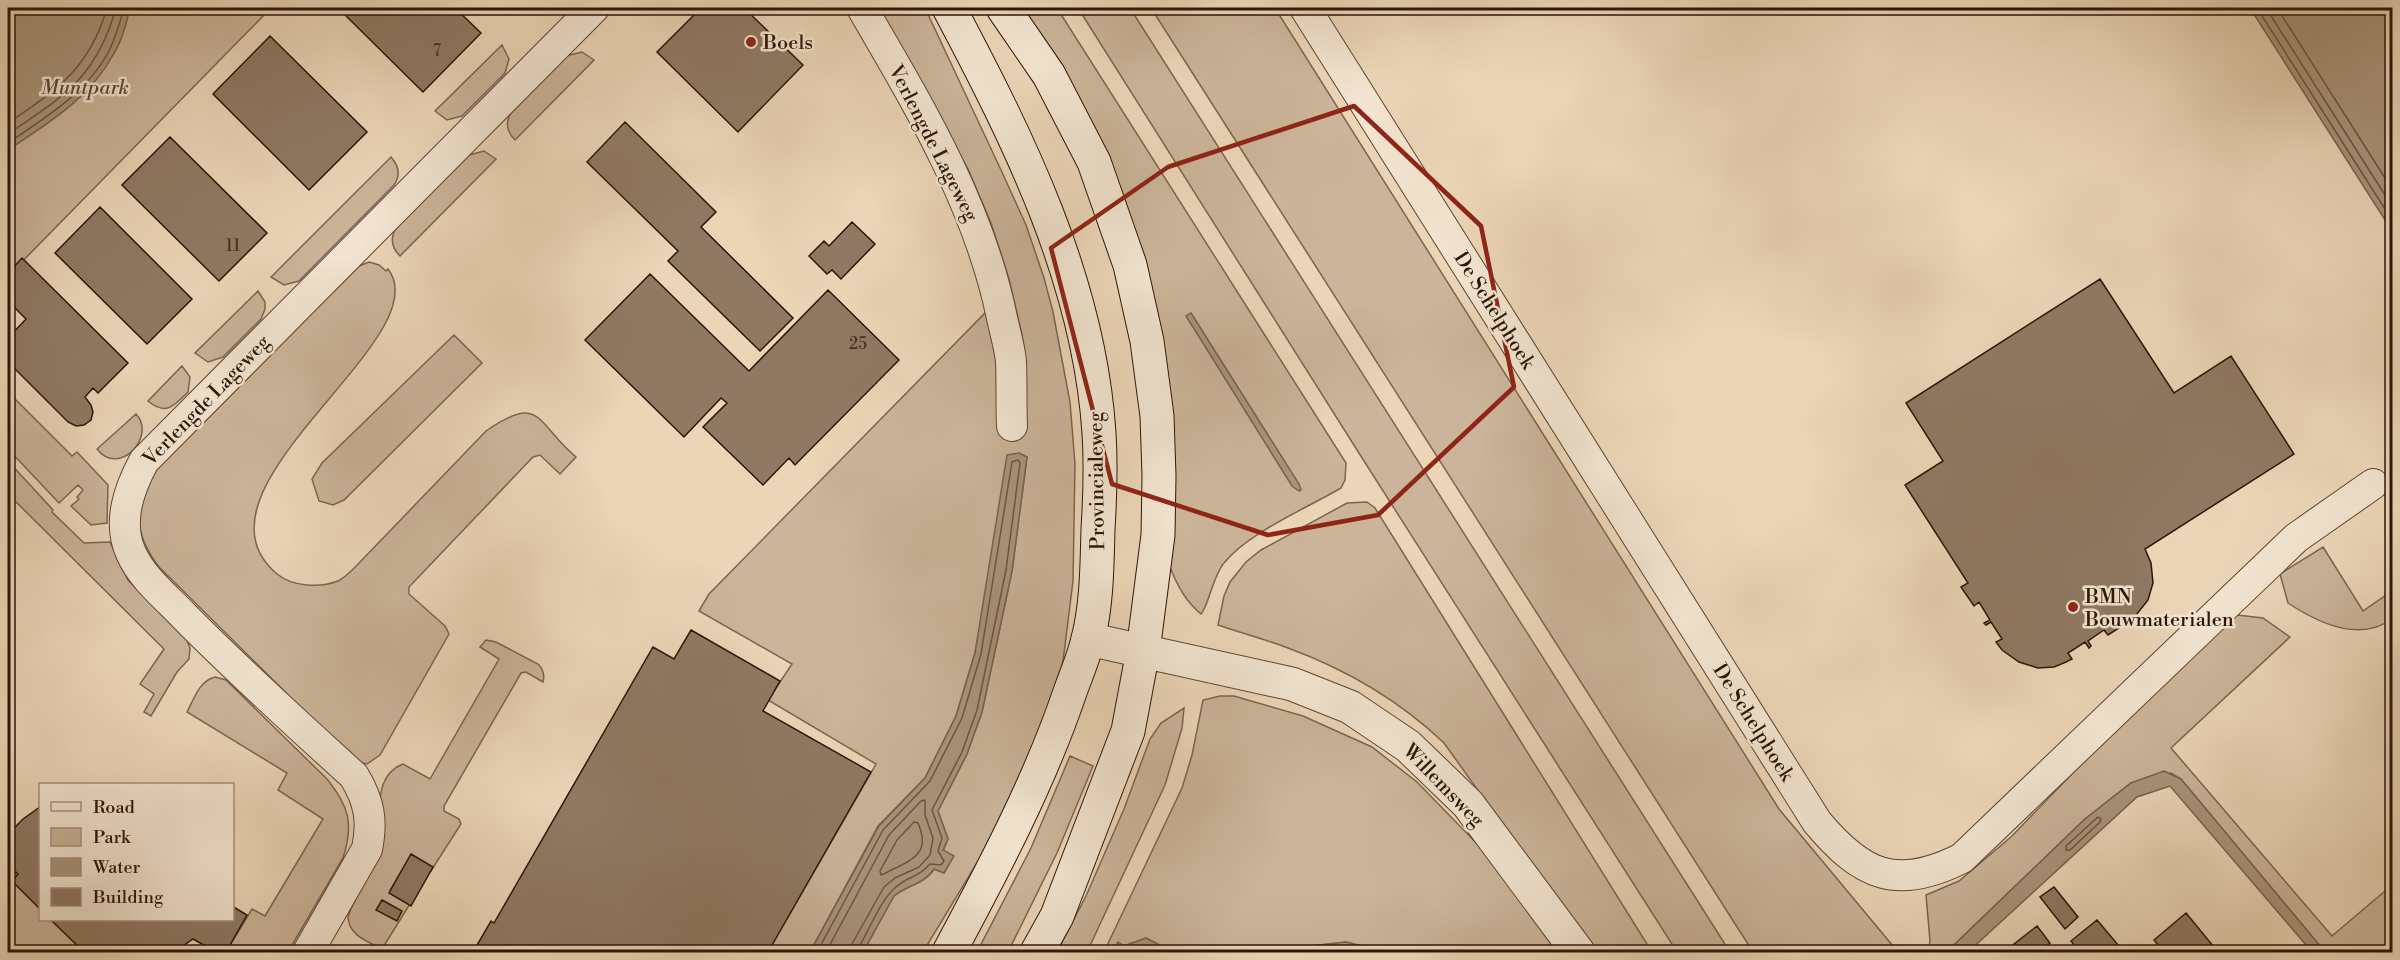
<svg xmlns="http://www.w3.org/2000/svg" width="2400" height="960" viewBox="0 0 2400 960" font-family="'Libre Bodoni',serif">
<style>
.green{fill:#cbb499;stroke:#7c6450;stroke-width:1.5}
.water{fill:#aa947b;stroke:#78614d;stroke-width:1.5}
.lines{fill:none;stroke-linecap:round;stroke-linejoin:round}
.shore{stroke:#6b5441;stroke-width:1.5}
.building{fill:#8f7963;stroke:#2c1507;stroke-width:1.5}
.minor-casing{stroke:#5c4533;stroke-width:32}
.tertiary-casing{stroke:#5c4533;stroke-width:35}
.secondary-casing{stroke:#2c1507;stroke-width:35}
.minor{stroke:#f2e4d0;stroke-width:30}
.tertiary{stroke:#f2e4d0;stroke-width:33}
.secondary{stroke:#f2e4d0;stroke-width:33}
.marked{fill:none;stroke:#8f2418;stroke-width:4.5;stroke-linejoin:round}
.poi-dot{fill:#8f2418;stroke:#f2e4d0;stroke-width:2}
.labels{text-anchor:middle;stroke-width:5;stroke-linejoin:round;paint-order:stroke}
.number-label{font-size:16px;fill:#452e1e}
.poi-label{font-size:20px;fill:#2c1507;stroke:#f2e4d0;text-anchor:start}
.park-label{font-size:20px;font-style:italic;fill:#5c4533;stroke:#f2e4d0}
.street-label{font-size:20px;fill:#2c1507;stroke:#f2e4d0}
</style>
<rect width="100%" height="100%" fill="#ebd5b7"/>
<filter id="stains"><feTurbulence type="fractalNoise" baseFrequency=".00333" numOctaves="4"/><feColorMatrix values="0 0 0 0 .2 0 0 0 0 .09 0 0 0 0 .02 0 0 0 .5 -.17"/></filter>
<radialGradient id="worn" r=".72"><stop offset=".6" stop-color="#630" stop-opacity="0"/><stop offset="1" stop-color="#630" stop-opacity=".3"/></radialGradient>
<path class="green" d="M8,8H271L8,276Z
M874,8H925L1001,170L1026,225L1044,278L1053,312L1070,402L1075,464L1073,581L1063,661L1048,717L991,840L923,952H863L894,896C907,885 925,884 934,869L944,873L953,856L943,851L948,839L938,811L967,754L982,712L1012,571L1027,457L986,594L975,653L956,716L925,778L878,826L810,952H768L876,764L768,700L792,664L699,611L709,594L986,312L1026,430V364L1022,335L1009,279L991,223L968,169Z
M1012,8H1057L1346,463L1345,480L1341,488C1305,509 1248,533 1224,563C1213,576 1208,607 1201,614C1185,601 1176,584 1169,564L1157,339Z
M1078,8H1130L1730,952H1677L1364,461Z
M1151,8H1275L1779,809L1898,952H1753Z
M502,45L509,59L505,73L462,116L447,120L435,111Z
M582,52L594,60L515,140C508,133 505,124 510,114L566,56Z
M484,151L496,159L400,256C391,247 390,237 397,227L469,155Z
M391,157C399,166 401,175 394,185L299,281L284,285L271,277Z
M369,262L379,265L386,271L388,269C442,338 176,490 277,574C293,587 320,588 338,581C347,577 355,567 362,560L486,431C542,392 536,424 576,457L560,474L540,455L533,457L409,587V594L445,626L449,634L380,755L367,764L355,761L159,567C133,533 132,504 157,469L359,266Z
M258,291L265,302V309L261,319L223,357L208,362L195,353Z
M454,335L482,363L344,500L333,505L319,501L312,479L322,463Z
M182,366L190,377L188,392C174,406 166,416 148,401Z
M8,392L72,456L77,452L108,485L107,523L91,525L71,506L79,499L77,497L83,490L78,485L59,503L8,449Z
M136,414C157,436 119,478 97,449Z
M8,461L53,510L52,512L84,543L110,542L128,580L187,640L190,648L189,659L177,672L151,716L144,712L154,694L140,684L164,649L8,494Z
M1367,502L1375,508L1652,952H1594L1444,743C1400,701 1345,669 1288,648C1265,639 1241,633 1218,625L1224,596L1230,582L1246,562L1261,550L1347,503Z
M2323,547L2363,611L2392,591V619C2359,643 2318,623 2288,603L2280,574Z
M2237,615L2263,618L2290,637L2171,748L2332,936L2392,885V952H2325L2181,779L2171,773L2131,783L2085,819L1954,945L1952,950L1954,952H1928L1930,941L1926,895L1959,881L2012,836L2210,631Z
M486,640L496,642L538,664C543,669 545,675 543,682L526,672L521,673L444,806V811L459,819L461,824L431,871L409,858L390,890L410,904L382,949C367,941 349,936 348,917C354,896 370,879 376,858C385,829 367,778 403,764L430,779L499,659L480,647Z
M215,677L226,680L327,779C349,806 354,824 343,858L288,952H226L252,909L265,916L323,819L278,790L287,773L187,712C194,699 199,681 215,677Z
M1220,696H1234L1303,716L1372,747L1417,782L1485,852L1557,952H1385L1346,942L1286,949L1276,952H1173L1146,938L1124,946L1118,943L1112,952H1104L1182,788L1192,755L1203,700Z
M1184,708L1182,728L1165,785L1087,952H1057L1086,896L1124,809L1150,739L1161,723Z
M1070,756L1093,766L1057,853L1008,952H977L1031,848Z
M16,872L18,874L12,881L40,909V920H51L84,952H8V876L11,877Z"/>
<path class="water" d="M8,8H130C126,24 122,41 113,55C89,99 48,123 8,150Z
M2250,8H2392V231Z
M1191,313L1299,484L1301,490L1299,491L1292,486L1186,316Z
M1019,453L1027,457L1012,571L982,712L967,754L938,811L948,839L943,850L954,856L944,873L934,869C924,884 907,885 894,896L863,952H810L879,826L925,778L956,716L975,653L1007,455Z
M2164,771L2181,779L2325,952H2312L2170,786L2137,797L1968,952H1954L1952,950L1954,945L2085,819L2131,783Z
M1146,938L1173,952H1112L1118,942L1124,946Z
M1346,942L1385,952H1276L1286,949Z"/>
<g class="lines">
<path class="shore" d="M2257,8L2392,220
M2266,8L2392,206
M2277,8L2392,189
M8,123C58,89 89,69 107,8
M8,134C65,95 96,78 116,8
M8,143C46,117 87,93 109,51C116,37 120,22 124,8
M2098,817L2101,819L2100,822L2070,850H2066V846Z
M914,822L918,823C928,847 921,856 898,867C892,869 887,873 881,875L880,871L897,840Z
M817,952L883,830L930,781L962,718L981,654L1012,462L1018,460L1020,463L1006,570L977,710L962,752L932,810L942,838L938,851L944,861L941,865L930,864C918,878 908,876 896,887C881,899 869,930 859,947L858,952
M826,952L889,835L921,801L925,800V815L933,838L930,855L919,867L895,878L884,887L852,944L851,952"/>
</g>
<path class="building" d="M338,8H455L481,33L423,92Z
M701,8H744L803,65L738,132L657,52Z
M270,36L367,132L309,190L213,94Z
M625,122L716,212L701,227L793,318L760,351L668,261L678,251L587,162Z
M170,137L267,233L219,281L122,185Z
M100,207L192,299L147,344L55,253Z
M852,222L875,244L841,279L832,270L827,274L809,256L824,241L829,246Z
M22,258L128,363L98,393L93,388L85,397L91,405L93,412L91,420L84,425L76,426L68,422L8,362V338L26,319L8,301V273Z
M650,274L749,371L828,290L899,360L795,465L789,458L763,485L703,427L727,403L721,398L684,437L585,340Z
M2100,279L2174,393L2231,356L2294,454L2145,549L2151,563L2153,583L2148,600L2133,619L2108,635L2104,630L2088,641L2091,646L2089,648L2085,642L2068,653L2072,659L2066,662L2054,667L2038,668L2019,662L2002,650L1996,642L2002,639L1991,622L1986,625L1984,623L1990,620L1979,602L1974,606L1961,587L1968,583L1905,485L1943,461L1906,403Z
M691,630L780,681L763,711L871,772L768,952H473L491,921L494,923L653,647L674,659Z
M40,807V909L12,881L18,874L16,872L12,877L8,876L10,865L8,863V834L23,819Z
M411,854L433,867L411,906L389,893Z
M2054,887L2078,917L2065,929L2040,897Z
M382,900L402,911L397,921L376,910Z
M232,906L247,915L226,952H216L193,939L174,952H84L51,920H232Z
M2186,913L2218,952H2164L2154,940Z
M2097,920L2124,952H2080L2071,941Z
M2037,926L2050,943L2037,952H2006L2005,951Z"/>
<g class="lines">
<g class="minor-casing">
<path id="minor" d="M862,8C919,106 979,205 1002,318C1005,332 1010,348 1011,362C1012,384 1011,405 1012,426
M1305,8L1817,822C1862,876 1897,891 1962,858L2296,538L2373,484
M308,952L367,849C373,820 369,801 354,776C296,723 238,671 184,616C165,596 142,578 131,553C117,522 129,489 144,461L594,8"/>
</g>
<g class="tertiary-casing">
<path id="tertiary" d="M1088,639L1292,684L1350,707L1408,746L1468,804L1578,952"/>
</g>
<g class="secondary-casing">
<path id="secondary" d="M949,8C1019,140 1089,280 1099,433C1101,464 1100,497 1098,529C1097,565 1097,604 1088,639C1084,657 1076,675 1070,692C1039,783 994,868 949,952
M1003,8L1049,75L1094,162L1130,265L1147,341L1157,416L1159,476L1158,535L1143,651L1128,731L1057,916L1037,952"/>
</g>
<use href="#minor" class="minor"/>
<use href="#tertiary" class="tertiary"/>
<use href="#secondary" class="secondary"/>
</g>
<path class="marked" d="M1354,106L1481,226L1514,387L1378,515L1268,535L1112,484L1051,248L1168,167Z"/>
<g class="poi-dot">
<circle cx="751" cy="42" r="6"/>
<circle cx="2073" cy="607" r="6"/>
</g>
<g class="labels">
<g class="number-label">
<text x="437" y="56">7</text>
<text x="233" y="251">11</text>
<text x="858" y="349">25</text>
</g>
<g class="poi-label">
<text x="763" y="49">Boels</text>
<text x="2085" y="603">BMN<tspan x="2085" dy="23">Bouwmaterialen</tspan></text>
</g>
<g class="park-label">
<text x="85" y="94">Muntpark</text>
</g>
<g class="street-label">
<text transform="translate(934 143) rotate(63)" y="7">Verlengde Lageweg</text>
<text transform="translate(1495 310) rotate(58)" y="7">De Schelphoek</text>
<text transform="translate(206 400) rotate(-46)" y="7">Verlengde Lageweg</text>
<text transform="translate(1096 481) rotate(-91)" y="7">Provincialeweg</text>
<text transform="translate(1754 722) rotate(58)" y="7">De Schelphoek</text>
<text transform="translate(1444 785) rotate(46)" y="7">Willemsweg</text>
</g>
</g>
<rect width="2400" height="960" fill="none" stroke="#ebd5b7" stroke-width="30"/>
<rect x="9" y="9" width="2382" height="942" fill="none" stroke="#2c1507" stroke-width="3"/>
<rect x="15" y="15" width="2370" height="930" fill="none" stroke="#2c1507" stroke-width="1.5"/>
<rect x="39" y="783" width="195" height="138" fill="#f2e4d0" stroke="#a39180" stroke-width="1.5"/>
<rect x="51" y="802" width="30" height="9" fill="#f2e4d0" stroke="#a39180" stroke-width="1.5"/>
<text x="93" y="813" font-size="18" fill="#2c1507">Road</text>
<rect x="51" y="828" width="30" height="18" fill="#cbb499" stroke="#a39180" stroke-width="1.5"/>
<text x="93" y="843" font-size="18" fill="#2c1507">Park</text>
<rect x="51" y="858" width="30" height="18" fill="#aa947b" stroke="#a39180" stroke-width="1.5"/>
<text x="93" y="873" font-size="18" fill="#2c1507">Water</text>
<rect x="51" y="888" width="30" height="18" fill="#8f7963" stroke="#a39180" stroke-width="1.5"/>
<text x="93" y="903" font-size="18" fill="#2c1507">Building</text>
<rect width="100%" height="100%" filter="url(#stains)"/>
<rect width="100%" height="100%" fill="url(#worn)"/>
</svg>
